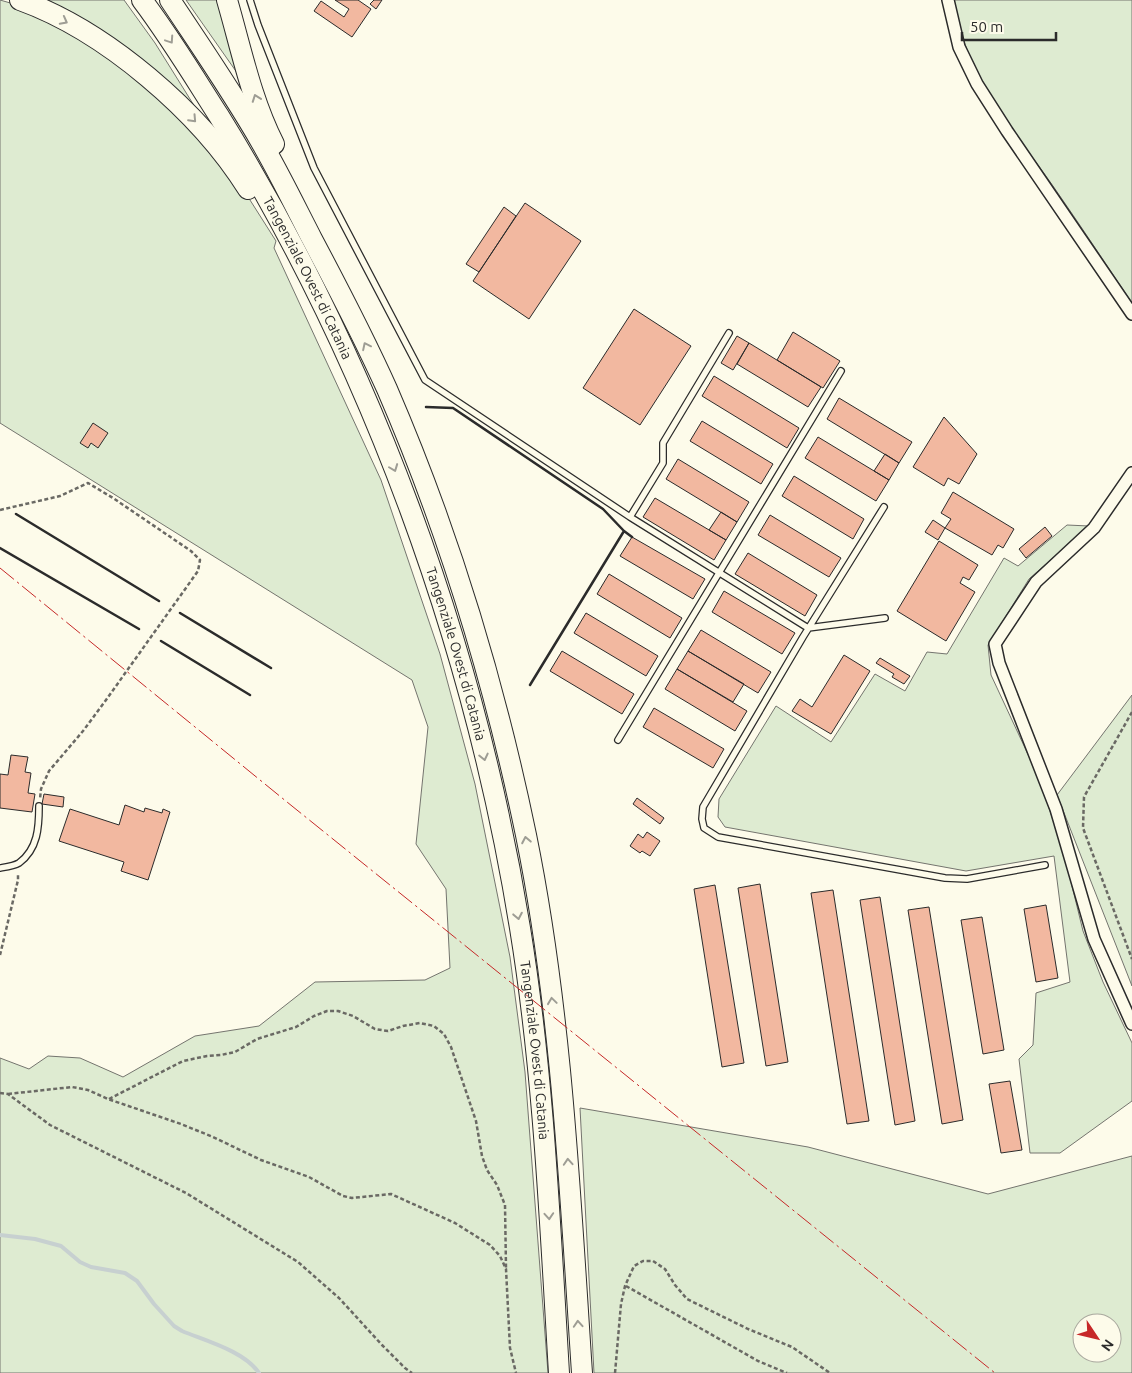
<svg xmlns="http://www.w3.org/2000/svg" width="1132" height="1373" viewBox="0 0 1132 1373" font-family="Ubuntu,sans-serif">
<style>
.green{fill:#deebd1;stroke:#74746e;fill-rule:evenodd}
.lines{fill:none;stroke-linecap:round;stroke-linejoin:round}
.stream{stroke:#c7d0d0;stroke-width:4}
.building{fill:#f2b8a0;stroke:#2b2b2b}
.lane-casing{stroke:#2b2b2b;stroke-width:8}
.street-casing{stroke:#2b2b2b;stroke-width:14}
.highway-casing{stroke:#2b2b2b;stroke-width:22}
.path{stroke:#6a6964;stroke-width:2.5;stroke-dasharray:4 2.5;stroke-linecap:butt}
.lane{stroke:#fdfbea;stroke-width:5.5}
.street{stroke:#fdfbea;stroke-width:11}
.highway{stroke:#fdfbea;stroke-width:20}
.wall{stroke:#2b2b2b;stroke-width:2.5}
.power{stroke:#c62828;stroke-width:1;stroke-dasharray:18 4 2.5 4;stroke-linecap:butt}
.oneway{stroke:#9e9d94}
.labels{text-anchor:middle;stroke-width:4;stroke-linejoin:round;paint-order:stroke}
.street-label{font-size:14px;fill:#2b2b2b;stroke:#fdfbea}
</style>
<rect width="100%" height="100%" fill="#fdfbea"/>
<path class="green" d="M0,0L31,9L142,79L236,178L276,241L274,248L381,480L440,654L475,784L510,957L525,1072L548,1373H0V1058L29,1069L48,1056L80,1058L123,1077L195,1036L259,1026L315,982L425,980L450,968L446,889L416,844L428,727L412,680L0,423Z
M32,0H124L155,43L200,115Z
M186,0H220L240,77Z
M954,0H1132V303C1106,264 1080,225 1053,186C1013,129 963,72 954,0Z
M1067,525L1089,526L1029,579L988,645L991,675L1039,778L1064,853L1083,931L1103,982L1132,1043V1101L1060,1153H1030L1019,1059L1033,1045L1036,993L1070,982L1054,856L966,871L725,827L718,817L719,799L776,706L831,742L875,674L905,691L927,652L947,654L1004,558L1018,566Z
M1132,695V986L1057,795Z
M580,1108L808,1147L988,1194L1132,1156V1373H594ZM1082,1323H1112V1353H1082Z"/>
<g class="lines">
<path class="stream" d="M0,1235L35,1239L61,1246L80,1262L91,1267L125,1273L137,1281L154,1304L174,1326L182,1331C206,1341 244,1351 259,1373"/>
</g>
<path class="building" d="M335,0H358L371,9L352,37L314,11L321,1L344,17L349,9Z
M374,0H382L376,9L370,4Z
M525,203L581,241L529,319L473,281Z
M504,207L516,216L479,272L466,264Z
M634,309L691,346L640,425L583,388Z
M793,332L840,361L823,388L777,360Z
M737,336L749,343L733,370L721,363Z
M749,343L821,387L808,407L737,364Z
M714,376L799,428L787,448L702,396Z
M839,398L912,442L899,463L827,419Z
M944,417L977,454L959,484L948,478L944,486L913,467Z
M702,421L773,464L761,484L690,441Z
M93,423L108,433L98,448L91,443L88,448L80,443Z
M818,437L889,480L876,501L805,458Z
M885,454L899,463L889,480L874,471Z
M678,459L749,502L737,522L666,479Z
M794,476L864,519L853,539L782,496Z
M953,492L1014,529L1003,548L998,545L992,555L945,528L951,519L941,513Z
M655,498L726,540L714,560L643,517Z
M721,512L737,522L726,540L709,530Z
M770,515L841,558L829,577L758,535Z
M933,520L945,528L938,540L925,532Z
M1045,527L1052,536L1026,558L1019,549Z
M632,537L705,579L693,599L620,556Z
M939,541L978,565L969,580L963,577L960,583L975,592L946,641L897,611Z
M748,553L817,595L805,616L735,574Z
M609,574L682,618L670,638L597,594Z
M724,591L795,633L782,654L712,612Z
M586,613L658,656L646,676L574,633Z
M701,630L771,672L758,693L688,651Z
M562,651L634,694L622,714L550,671Z
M688,651L744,684L733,702L677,669Z
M844,655L870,671L831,734L792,711L800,699L812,707Z
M880,658L910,676L904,684L892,677L894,674L876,663Z
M677,669L747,711L735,731L665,689Z
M654,708L724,749L713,768L643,727Z
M11,755L28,757L25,772L31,773L28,793L35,794L32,812L0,808V774L8,775Z
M44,794L64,797L63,807L42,804Z
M637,798L664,818L660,824L633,804Z
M125,805L144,812L145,808L162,813L163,809L170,812L148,880L121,871L124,862L59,841L70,809L119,825Z
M647,832L660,841L650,856L642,851L640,853L630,846L638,834L643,838Z
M760,884L788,1062L766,1066L738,888Z
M715,885L744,1063L722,1067L694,889Z
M833,890L869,1121L847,1124L811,893Z
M880,897L915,1121L895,1125L860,900Z
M1046,905L1058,978L1036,982L1024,909Z
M929,907L963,1120L942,1124L908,910Z
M982,917L1004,1050L983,1054L961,920Z
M1010,1081L1022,1150L1001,1153L989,1084Z"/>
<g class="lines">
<g class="lane-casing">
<path id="lane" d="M250,0L258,25L314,168L425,380L630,517L808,628L885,618
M884,507L803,637L703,807L702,819L704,828L718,837L945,878L967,879L1045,865
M630,517L663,463V443L729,333
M618,740L841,371
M0,868C6,867 14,866 19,863C38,849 39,827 39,806"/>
</g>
<g class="street-casing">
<path id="street" d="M948,0L959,47L977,84L1007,131L1132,314
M1132,473L1094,528L1036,582L995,644L999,663L1056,809L1094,939L1132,1024"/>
</g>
<g class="highway-casing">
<g id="highway">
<path d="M20,0C106,31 200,112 248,189"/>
<path id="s1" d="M142,0C170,37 194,77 219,116C371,362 474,643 520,928C544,1075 550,1225 559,1373"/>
<path d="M170,0C201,47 233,93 261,142C279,173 295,206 312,239C338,288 364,338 387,389C448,530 495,685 526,835C562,1012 570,1193 582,1373"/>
<path d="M227,0C241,48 251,99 274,144"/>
</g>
</g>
<path class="path" d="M0,510L60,496L88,483L113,498L191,551L200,560L198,571L106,700L83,731L49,771L41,789L40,799
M1132,712L1084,797L1083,828L1132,959
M0,955L18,880V873
M0,1093L8,1094L50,1125L186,1193L298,1262L339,1298L382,1345L405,1368L412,1373
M8,1094L72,1087L88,1090L108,1099L181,1124L213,1137L261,1160L309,1177L343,1196L352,1198L391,1194L455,1223L490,1245L500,1256L506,1269L510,1348L516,1373
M109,1099L183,1061L207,1056L221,1055L235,1052L257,1039L296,1027L314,1016L327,1011H338L353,1016L375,1029L388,1031L403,1026L420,1023L434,1026L444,1034L451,1047L476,1121L482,1156L487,1170L497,1185L505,1205L506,1268
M626,1286L758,1361L787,1373
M615,1373L621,1304L625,1286L634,1266L643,1261H653L665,1269L675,1285L687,1299L748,1329L792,1347L830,1373"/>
<use href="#lane" class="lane"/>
<use href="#street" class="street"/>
<use href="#highway" class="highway"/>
<path class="wall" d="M426,407L453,408L603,509L624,531L632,537
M16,514L159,601
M0,548L139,629
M180,613L271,668
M161,641L250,695
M530,685L624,531"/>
<path class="power" d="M0,568L287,802L995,1373"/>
</g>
<defs><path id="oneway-chevron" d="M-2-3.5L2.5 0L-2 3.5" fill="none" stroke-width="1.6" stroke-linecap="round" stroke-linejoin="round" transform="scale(1.25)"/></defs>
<g class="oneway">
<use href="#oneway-chevron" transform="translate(64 21) rotate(28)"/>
<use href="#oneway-chevron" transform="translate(170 40) rotate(56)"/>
<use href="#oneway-chevron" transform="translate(256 98) rotate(-110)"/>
<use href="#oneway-chevron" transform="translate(193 119) rotate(47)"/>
<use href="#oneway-chevron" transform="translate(366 346) rotate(-116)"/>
<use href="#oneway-chevron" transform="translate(394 468) rotate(69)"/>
<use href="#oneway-chevron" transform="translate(484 757) rotate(77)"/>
<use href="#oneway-chevron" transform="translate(526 840) rotate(-101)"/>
<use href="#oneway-chevron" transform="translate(518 916) rotate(79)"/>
<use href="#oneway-chevron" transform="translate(552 1001) rotate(-98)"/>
<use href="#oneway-chevron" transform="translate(568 1162) rotate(-94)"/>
<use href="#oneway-chevron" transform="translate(549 1216) rotate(86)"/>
<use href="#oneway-chevron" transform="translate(578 1324) rotate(-94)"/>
</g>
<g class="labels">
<g class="street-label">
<text dy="5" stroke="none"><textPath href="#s1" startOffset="324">Tangenziale Ovest di Catania</textPath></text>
<text dy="5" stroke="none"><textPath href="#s1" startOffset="729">Tangenziale Ovest di Catania</textPath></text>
<text dy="5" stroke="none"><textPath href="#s1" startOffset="1134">Tangenziale Ovest di Catania</textPath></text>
</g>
</g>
<g transform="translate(1097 1338) rotate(125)"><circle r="24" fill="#fdfbea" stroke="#a9a89e"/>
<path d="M0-4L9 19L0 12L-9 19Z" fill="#c62828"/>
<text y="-8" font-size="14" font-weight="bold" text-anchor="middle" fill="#2b2b2b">N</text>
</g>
<path d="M962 32v8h94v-8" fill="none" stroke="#2b2b2b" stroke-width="2.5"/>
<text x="970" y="32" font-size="15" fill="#2b2b2b" stroke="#fdfbea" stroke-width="4" paint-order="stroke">50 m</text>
</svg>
